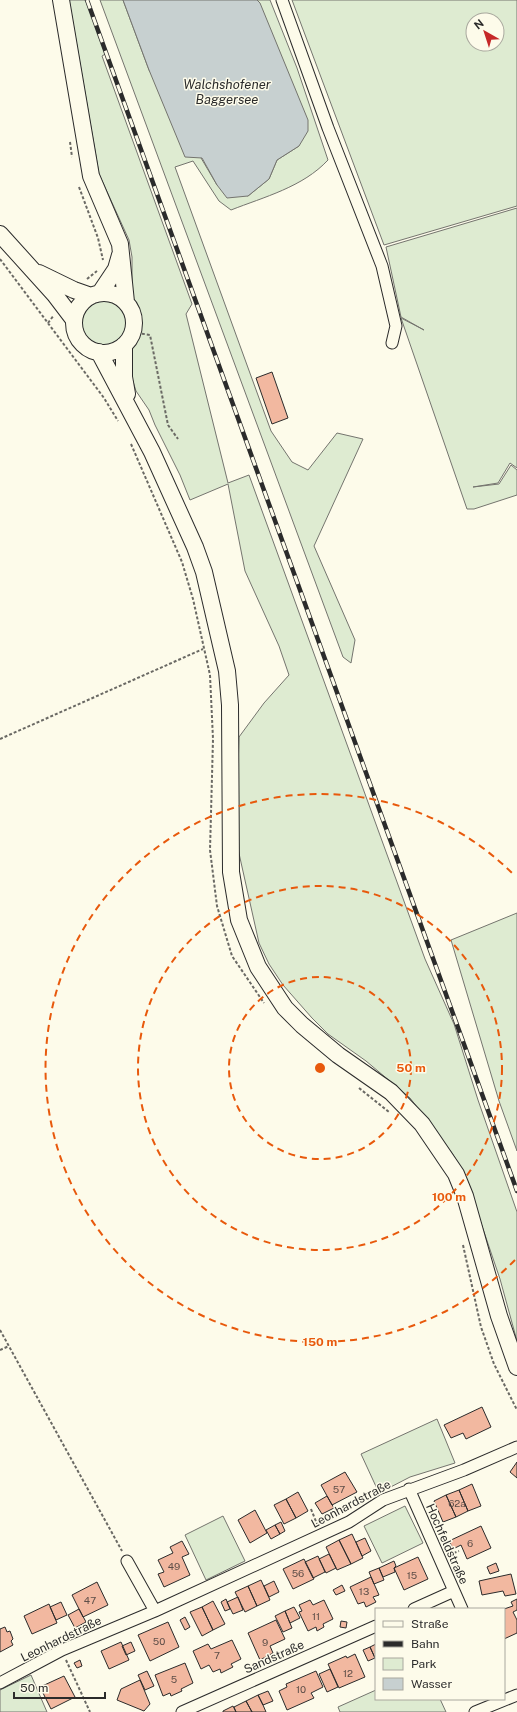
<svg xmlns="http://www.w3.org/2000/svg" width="517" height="1712" viewBox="0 0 517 1712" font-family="'Public Sans',sans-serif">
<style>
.green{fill:#deebd1;stroke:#74746e;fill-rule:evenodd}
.water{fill:#c7d0d0;stroke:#74746e}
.building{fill:#f2b8a0;stroke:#2b2b2b}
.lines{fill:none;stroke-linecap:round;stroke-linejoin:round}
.street-casing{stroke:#2b2b2b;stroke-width:13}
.secondary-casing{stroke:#2b2b2b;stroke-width:18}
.path{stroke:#6a6964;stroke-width:2;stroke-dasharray:3 2;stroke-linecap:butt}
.street{stroke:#fdfbea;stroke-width:11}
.secondary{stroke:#fdfbea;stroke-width:16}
.rail-casing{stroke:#2b2b2b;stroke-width:4.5}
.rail{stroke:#fdfbea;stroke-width:3;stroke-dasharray:9;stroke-linecap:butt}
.ring{fill:none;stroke:#e8590c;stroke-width:2;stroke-dasharray:7 5}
.labels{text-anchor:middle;stroke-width:3;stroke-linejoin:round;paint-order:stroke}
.number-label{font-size:10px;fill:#5d4e48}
.street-label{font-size:12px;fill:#2b2b2b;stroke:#fdfbea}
.water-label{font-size:13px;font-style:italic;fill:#2b2b2b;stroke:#fdfbea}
.centre{fill:#e8590c;stroke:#fdfbea;stroke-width:2}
.ring-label{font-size:12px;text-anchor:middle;font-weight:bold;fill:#e8590c;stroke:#fdfbea;stroke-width:3;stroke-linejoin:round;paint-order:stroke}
</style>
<rect width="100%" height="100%" fill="#fdfbea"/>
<path class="green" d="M69,0H87L107,53L102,56L192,304L186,314L228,483L249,475L425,959L454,1024L478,1100L517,1212V1341L500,1279L464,1173L452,1153L410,1098L366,1061L328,1034L312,1018L283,985L269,964L259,943L236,840L239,737L264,703L289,675L279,646L245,571L228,484L190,500L180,475L155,425L149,410L136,391L126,359L129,350L136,344L141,323L139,308L132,296V257L129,240L99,174Z
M100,0H123L149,70L217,185L248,196L269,179L277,160L299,146L269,28L257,0H270L297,68L328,160C303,187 264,197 231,210L219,201L193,161L175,167L271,431L292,462L308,470L337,433L363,439L314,546L355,640L351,663L343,657Z
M292,0H517V206L384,245ZM473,20H497V44H473Z
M517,208V468L510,463L498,483L473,487L499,484L511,465L517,470V495L474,509H467L401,318L424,330L401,317L386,247Z
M82 323a22 22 0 1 1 44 0a22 22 0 1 1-44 0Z
M517,913V1151L499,1101L451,940Z
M437,1419L455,1463L410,1477L379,1493L361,1454Z
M405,1506L423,1543L382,1563L364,1526Z
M223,1516L245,1561L206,1580L185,1535Z
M31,1675L47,1712H0V1690Z
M376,1690V1699H440L446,1712H340L338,1707Z"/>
<path class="water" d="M123,0H257L260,3L308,120V131L299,146L277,160L269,179L248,196L227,198L217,185L202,158L185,157L149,70Z"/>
<path class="building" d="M272,372L288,418L272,424L256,378Z
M482,1407L491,1427L466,1439L463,1433L451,1438L444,1425Z
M517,1462V1478L510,1472Z
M345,1472L357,1492L332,1505L321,1485Z
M472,1484L481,1506L468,1511L459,1490Z
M459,1490L468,1511L456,1517L446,1495Z
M298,1492L308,1511L296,1518L286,1499Z
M446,1495L456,1517L443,1522L434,1501Z
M327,1496L334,1508L322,1514L315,1503Z
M286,1499L296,1518L284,1524L274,1505Z
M255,1510L267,1533L250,1543L238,1520Z
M281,1522L285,1531L280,1534L275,1525Z
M275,1525L280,1534L271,1539L266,1530Z
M481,1526L491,1548L467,1559L461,1545L453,1549L449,1541Z
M352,1534L363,1558L351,1564L339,1540Z
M365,1538L371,1551L362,1556L356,1542Z
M339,1540L351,1564L337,1570L326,1547Z
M182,1541L189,1554L182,1557L190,1575L164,1587L158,1574L164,1572L158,1560L173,1553L170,1547Z
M329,1554L336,1568L326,1573L319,1559Z
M318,1556L325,1572L313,1578L305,1562Z
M418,1557L428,1579L404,1590L394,1568Z
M304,1559L314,1579L293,1589L283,1569Z
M394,1561L396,1566L394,1568L395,1572L383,1577L379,1568Z
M496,1563L499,1571L490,1574L487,1567Z
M379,1568L384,1580L374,1584L369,1572Z
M511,1574L516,1594L505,1596L503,1591L482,1595L479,1581Z
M371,1577L379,1595L373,1597L376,1602L366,1607L364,1602L358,1604L350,1587Z
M261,1580L270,1600L257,1606L248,1586Z
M274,1581L279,1592L269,1597L264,1586Z
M97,1582L108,1605L83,1617L72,1595Z
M342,1585L345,1591L336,1595L333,1590Z
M248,1586L257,1606L245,1612L235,1592Z
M238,1597L243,1610L233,1614L227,1602Z
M226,1599L230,1609L225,1611L221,1602Z
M517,1599V1610L513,1612L517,1620V1633L504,1639V1609L513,1606L511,1602Z
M310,1600L313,1605L324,1600L333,1619L323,1624L324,1627L317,1631L316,1627L308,1631L299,1612L302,1611L299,1605Z
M213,1601L225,1624L213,1630L202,1607Z
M61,1602L67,1615L56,1620L50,1607Z
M49,1604L57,1623L32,1634L24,1616Z
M202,1607L213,1630L202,1636L190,1612Z
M294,1607L300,1618L290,1623L285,1611Z
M79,1609L86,1622L75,1628L68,1615Z
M285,1611L292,1628L283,1632L275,1616Z
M185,1617L190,1627L185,1630L180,1620Z
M276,1620L285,1639L270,1646L273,1653L260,1660L248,1633Z
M341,1621L347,1622L346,1628L340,1627Z
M168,1622L179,1647L150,1661L138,1635Z
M5,1627L7,1632L10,1631L13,1639L11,1641L13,1645L0,1652V1629Z
M232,1640L241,1659L231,1664L233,1667L221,1673L220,1669L213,1672L209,1665L201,1669L193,1651L208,1644L211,1649Z
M121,1642L129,1660L109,1669L101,1651Z
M131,1642L135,1651L126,1655L122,1646Z
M376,1644V1660L370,1647Z
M370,1647L375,1658L368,1661L363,1650Z
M355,1654L365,1677L339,1688L328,1664L346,1656L347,1658Z
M80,1660L82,1666L77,1668L74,1663Z
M185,1663L193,1683L181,1689L182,1691L171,1696L170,1693L163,1696L155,1675Z
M330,1669L338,1687L327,1692L319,1674Z
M147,1671L154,1686L145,1690L138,1675Z
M316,1671L323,1687L311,1693L314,1698L287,1710L279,1691L287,1687L286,1684Z
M64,1676L75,1697L51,1709L40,1687Z
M140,1680L150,1704L144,1711L117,1700L121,1689Z
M268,1691L273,1701L263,1705L258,1695Z
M258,1695L263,1705L266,1712H252L246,1701Z
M246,1701L252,1712H236L234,1707Z
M233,1706L236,1712H223V1711Z"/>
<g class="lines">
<g class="street-casing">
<path id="street" d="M282,0L328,128L382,266L396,326L392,343
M409,1489L462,1609
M127,1561L155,1611
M414,1609L454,1591
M0,1683L62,1650L155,1611L349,1522L383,1500L464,1470L517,1447
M182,1712L376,1626
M475,1712L517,1695"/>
</g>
<g class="secondary-casing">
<path id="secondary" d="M61,0L91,176L120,244L126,302
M0,234L55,295L74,320
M39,273L74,290L91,296
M100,293L116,269L120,255
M74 323a30 30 0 1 1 60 0a30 30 0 1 1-60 0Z
M124,345V377L127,394
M99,352L152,452L195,547L204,572L227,671L230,705L231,872L239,920L258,967L285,1008L302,1025L338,1055L391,1092L422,1124L456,1174L465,1196L499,1316L517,1367"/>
</g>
<path class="path" d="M70,142L72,157
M79,187L98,238L103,260
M0,259L104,398L118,421
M87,279L97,271
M48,323L54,315
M132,332L150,335L168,425L178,439
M131,444L182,562L193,599L210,675L213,739L210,850L217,906L232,956L264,1003
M0,739L203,649
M359,1088L389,1112
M463,1245L481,1327L494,1364L517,1410
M0,1330L122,1551
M0,1350L9,1346
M311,1509L317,1524
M449,1555L459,1551
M66,1660L90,1712"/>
<use href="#street" class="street"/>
<use href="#secondary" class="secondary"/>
<g class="rail-casing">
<path id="rail" d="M87,0L517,1191"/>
</g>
<use href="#rail" class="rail"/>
</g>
<g class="ring">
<circle cx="320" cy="1068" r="91"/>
<circle cx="320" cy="1068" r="182"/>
<path d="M515 1260A274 274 0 1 1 515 876"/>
</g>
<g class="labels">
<g class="number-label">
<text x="339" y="1493">57</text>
<text x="457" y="1507">62a</text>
<text x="470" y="1547">6</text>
<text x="174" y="1570">49</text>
<text x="298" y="1577">56</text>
<text x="412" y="1579">15</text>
<text x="364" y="1595">13</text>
<text x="90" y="1604">47</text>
<text x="316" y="1620">11</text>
<text x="159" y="1645">50</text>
<text x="265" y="1646">9</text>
<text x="217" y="1659">7</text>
<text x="348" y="1677">12</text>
<text x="174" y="1683">5</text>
<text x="301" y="1693">10</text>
</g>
<g class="street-label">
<text transform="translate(351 1504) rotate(-28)" y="4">Leonhardstraße</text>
<text transform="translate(447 1544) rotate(66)" y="4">Hochfeldstraße</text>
<text transform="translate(61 1639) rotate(-26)" y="4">Leonhardstraße</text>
<text transform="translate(274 1657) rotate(-24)" y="4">Sandstraße</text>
</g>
<g class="water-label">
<text x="227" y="89">Walchshofener<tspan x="227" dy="15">Baggersee</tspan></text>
</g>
</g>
<circle cx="320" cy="1068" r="6" class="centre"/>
<g class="ring-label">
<text x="411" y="1072">50 m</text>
<text x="449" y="1201">100 m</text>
<text x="320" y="1346">150 m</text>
</g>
<rect x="375" y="1608" width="130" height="92" fill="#fdfbea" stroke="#a9a89e"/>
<rect x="383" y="1621" width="20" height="6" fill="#fdfbea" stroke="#a9a89e"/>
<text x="411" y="1628" font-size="12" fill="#2b2b2b">Straße</text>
<rect x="383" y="1641" width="20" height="6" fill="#2b2b2b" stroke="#a9a89e"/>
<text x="411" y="1648" font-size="12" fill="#2b2b2b">Bahn</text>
<rect x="383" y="1658" width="20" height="12" fill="#deebd1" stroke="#a9a89e"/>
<text x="411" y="1668" font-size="12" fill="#2b2b2b">Park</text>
<rect x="383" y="1678" width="20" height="12" fill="#c7d0d0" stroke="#a9a89e"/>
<text x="411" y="1688" font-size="12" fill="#2b2b2b">Wasser</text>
<g transform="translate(485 32) rotate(321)"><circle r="19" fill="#fdfbea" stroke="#a9a89e"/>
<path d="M0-3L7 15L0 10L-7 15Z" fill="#c62828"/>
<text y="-6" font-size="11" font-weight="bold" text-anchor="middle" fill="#2b2b2b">N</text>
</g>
<path d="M14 1692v6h91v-6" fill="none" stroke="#2b2b2b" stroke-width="2"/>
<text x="20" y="1692" font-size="12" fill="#2b2b2b" stroke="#fdfbea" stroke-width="3" paint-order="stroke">50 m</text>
</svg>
